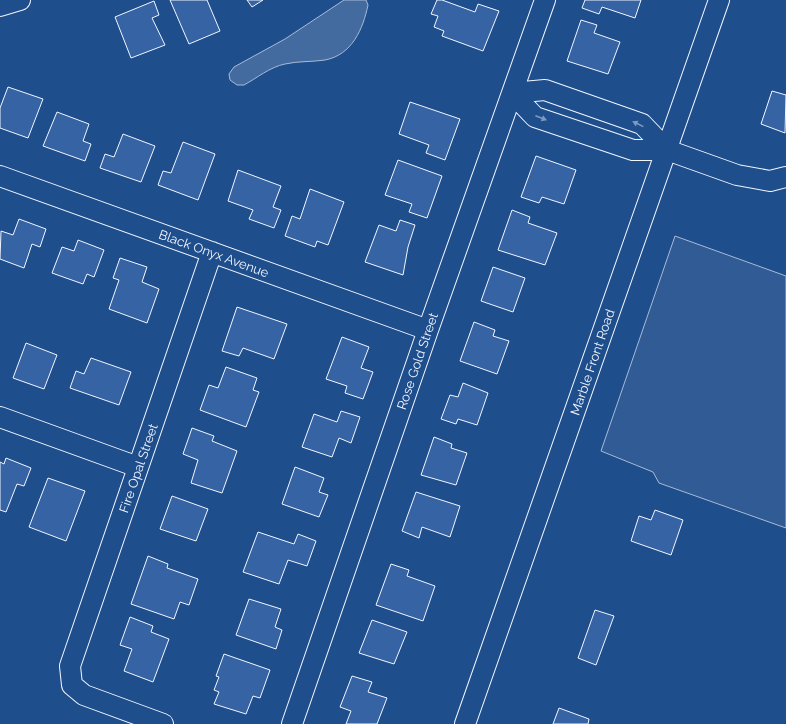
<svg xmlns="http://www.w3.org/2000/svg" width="786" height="724" viewBox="0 0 786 724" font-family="Raleway,sans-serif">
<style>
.built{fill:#305b95;stroke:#a8bbd7}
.water{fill:#446ba0;stroke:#a8bbd7}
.building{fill:#3563a3;stroke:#f2f6ff}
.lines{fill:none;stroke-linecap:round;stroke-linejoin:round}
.minor-casing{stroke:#f2f6ff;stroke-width:22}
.minor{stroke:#1f4e8c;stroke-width:20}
.oneway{fill:#7e9ac0}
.labels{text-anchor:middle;stroke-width:3;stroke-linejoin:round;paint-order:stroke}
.street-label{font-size:13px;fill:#f2f6ff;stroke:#1f4e8c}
</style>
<rect width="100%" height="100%" fill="#1f4e8c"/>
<path class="built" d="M675,236L786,276V528L659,483L653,472L601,451Z"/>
<path class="water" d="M344,0H366L368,5C363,29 352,55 325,60C312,62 298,61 285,64C270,67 257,78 244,85H237L230,80L229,74L234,67L285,39Z"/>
<path class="building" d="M170,0H207L220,31L189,44Z
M247,0H263L252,7Z
M437,0H442L475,12L478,4L499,11L483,51L442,36L444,31L434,27L438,16L431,14Z
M585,0H641L635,18L602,7L599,14L582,8Z
M154,1L159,15L152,18L165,45L131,58L115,17Z
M581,20L597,25L594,33L620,42L608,74L567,61Z
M8,87L43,99L28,138L0,128V108Z
M772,91L786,95L785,133L761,124Z
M410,102L460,119L445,160L426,153L429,145L399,134Z
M57,112L89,124L83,141L91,144L85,161L43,146Z
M123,134L155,146L141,182L100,168L105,154L114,157Z
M183,142L215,154L198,200L158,185L163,171L171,173Z
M536,156L576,170L564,204L542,197L539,203L521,197Z
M398,160L442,176L427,218L409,212L412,204L385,195Z
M238,170L281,186L273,207L281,210L274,228L249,219L253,210L228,201Z
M310,189L344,202L328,245L317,241L315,247L285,236L292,216L300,219Z
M512,210L530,217L528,223L557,233L545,265L498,250Z
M19,219L46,229L40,247L32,244L24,268L0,259L1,231L13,235Z
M400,220L415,225L408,247L403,275L365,262L379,225L396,231Z
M78,240L104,250L94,277L87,274L83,284L52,273L62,247L74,251Z
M120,258L147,267L142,282L159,289L147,323L109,309L119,280L113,278Z
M493,267L525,278L513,312L481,301Z
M237,307L287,324L274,359L243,348L239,356L222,351Z
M474,322L495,330L493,336L509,341L497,374L460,361Z
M342,337L369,347L361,368L373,372L363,399L345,393L347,386L326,379Z
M26,343L57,355L44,389L13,378Z
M91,358L131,372L119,405L70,388L76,371L84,374Z
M226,367L257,378L253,390L259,392L246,427L200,410L209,385L218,388Z
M463,383L488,393L477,425L458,419L456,424L441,419L450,395L458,397Z
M341,411L360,417L351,443L339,438L332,457L302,447L314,414L337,422Z
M192,428L214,436L212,441L237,451L222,493L191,483L198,460L183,454Z
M434,437L452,444L451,448L467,453L456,485L421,475Z
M6,458L31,468L24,486L17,484L6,512L0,510V462L4,464Z
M295,467L324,478L319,492L328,495L319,517L282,504Z
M48,478L85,491L66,541L29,527Z
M416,492L460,506L450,537L422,527L419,538L402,531Z
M172,496L208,509L196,541L160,529Z
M655,510L683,520L671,555L631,541L639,516L651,520Z
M258,532L294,544L298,534L316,541L307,566L288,560L279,584L243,572Z
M148,556L168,564L167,568L198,579L189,605L180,602L174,619L131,604Z
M391,564L409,570L407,576L435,586L423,621L376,605Z
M249,599L281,609L275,627L282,630L276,649L236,635Z
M595,610L614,616L596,665L578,658Z
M130,617L153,626L151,632L169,639L153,682L124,671L132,649L120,645Z
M372,620L407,632L394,664L359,653Z
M224,654L270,670L260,698L253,696L246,714L214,704L219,692L214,690L219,677L216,676Z
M352,676L372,682L368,692L387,698L377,724H346L351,711L340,707Z
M559,708L589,719L588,724H553Z"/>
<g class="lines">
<g class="minor-casing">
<path id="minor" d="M0,6L20,0
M512,93L535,117L633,150H667L737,175L770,181L786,177
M512,93L545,90L642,124L667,150
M0,176L428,330
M0,417L138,467
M163,724L84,695L72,685L70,666L212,252
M292,724L428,330L545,0
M465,724L719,0"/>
</g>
<use href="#minor" class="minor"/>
</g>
<defs><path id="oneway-solid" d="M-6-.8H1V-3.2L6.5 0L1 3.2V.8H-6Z"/></defs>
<g class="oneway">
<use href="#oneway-solid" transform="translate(541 118) rotate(21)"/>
<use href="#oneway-solid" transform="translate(638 124) rotate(-154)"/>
</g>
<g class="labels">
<g class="street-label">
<text transform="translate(214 253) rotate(20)" y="5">Black Onyx Avenue</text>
<text transform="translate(417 361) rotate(-71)" y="5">Rose Gold Street</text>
<text transform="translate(592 362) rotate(-71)" y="5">Marble Front Road</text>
<text transform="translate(138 468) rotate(-71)" y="5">Fire Opal Street</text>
</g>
</g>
</svg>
